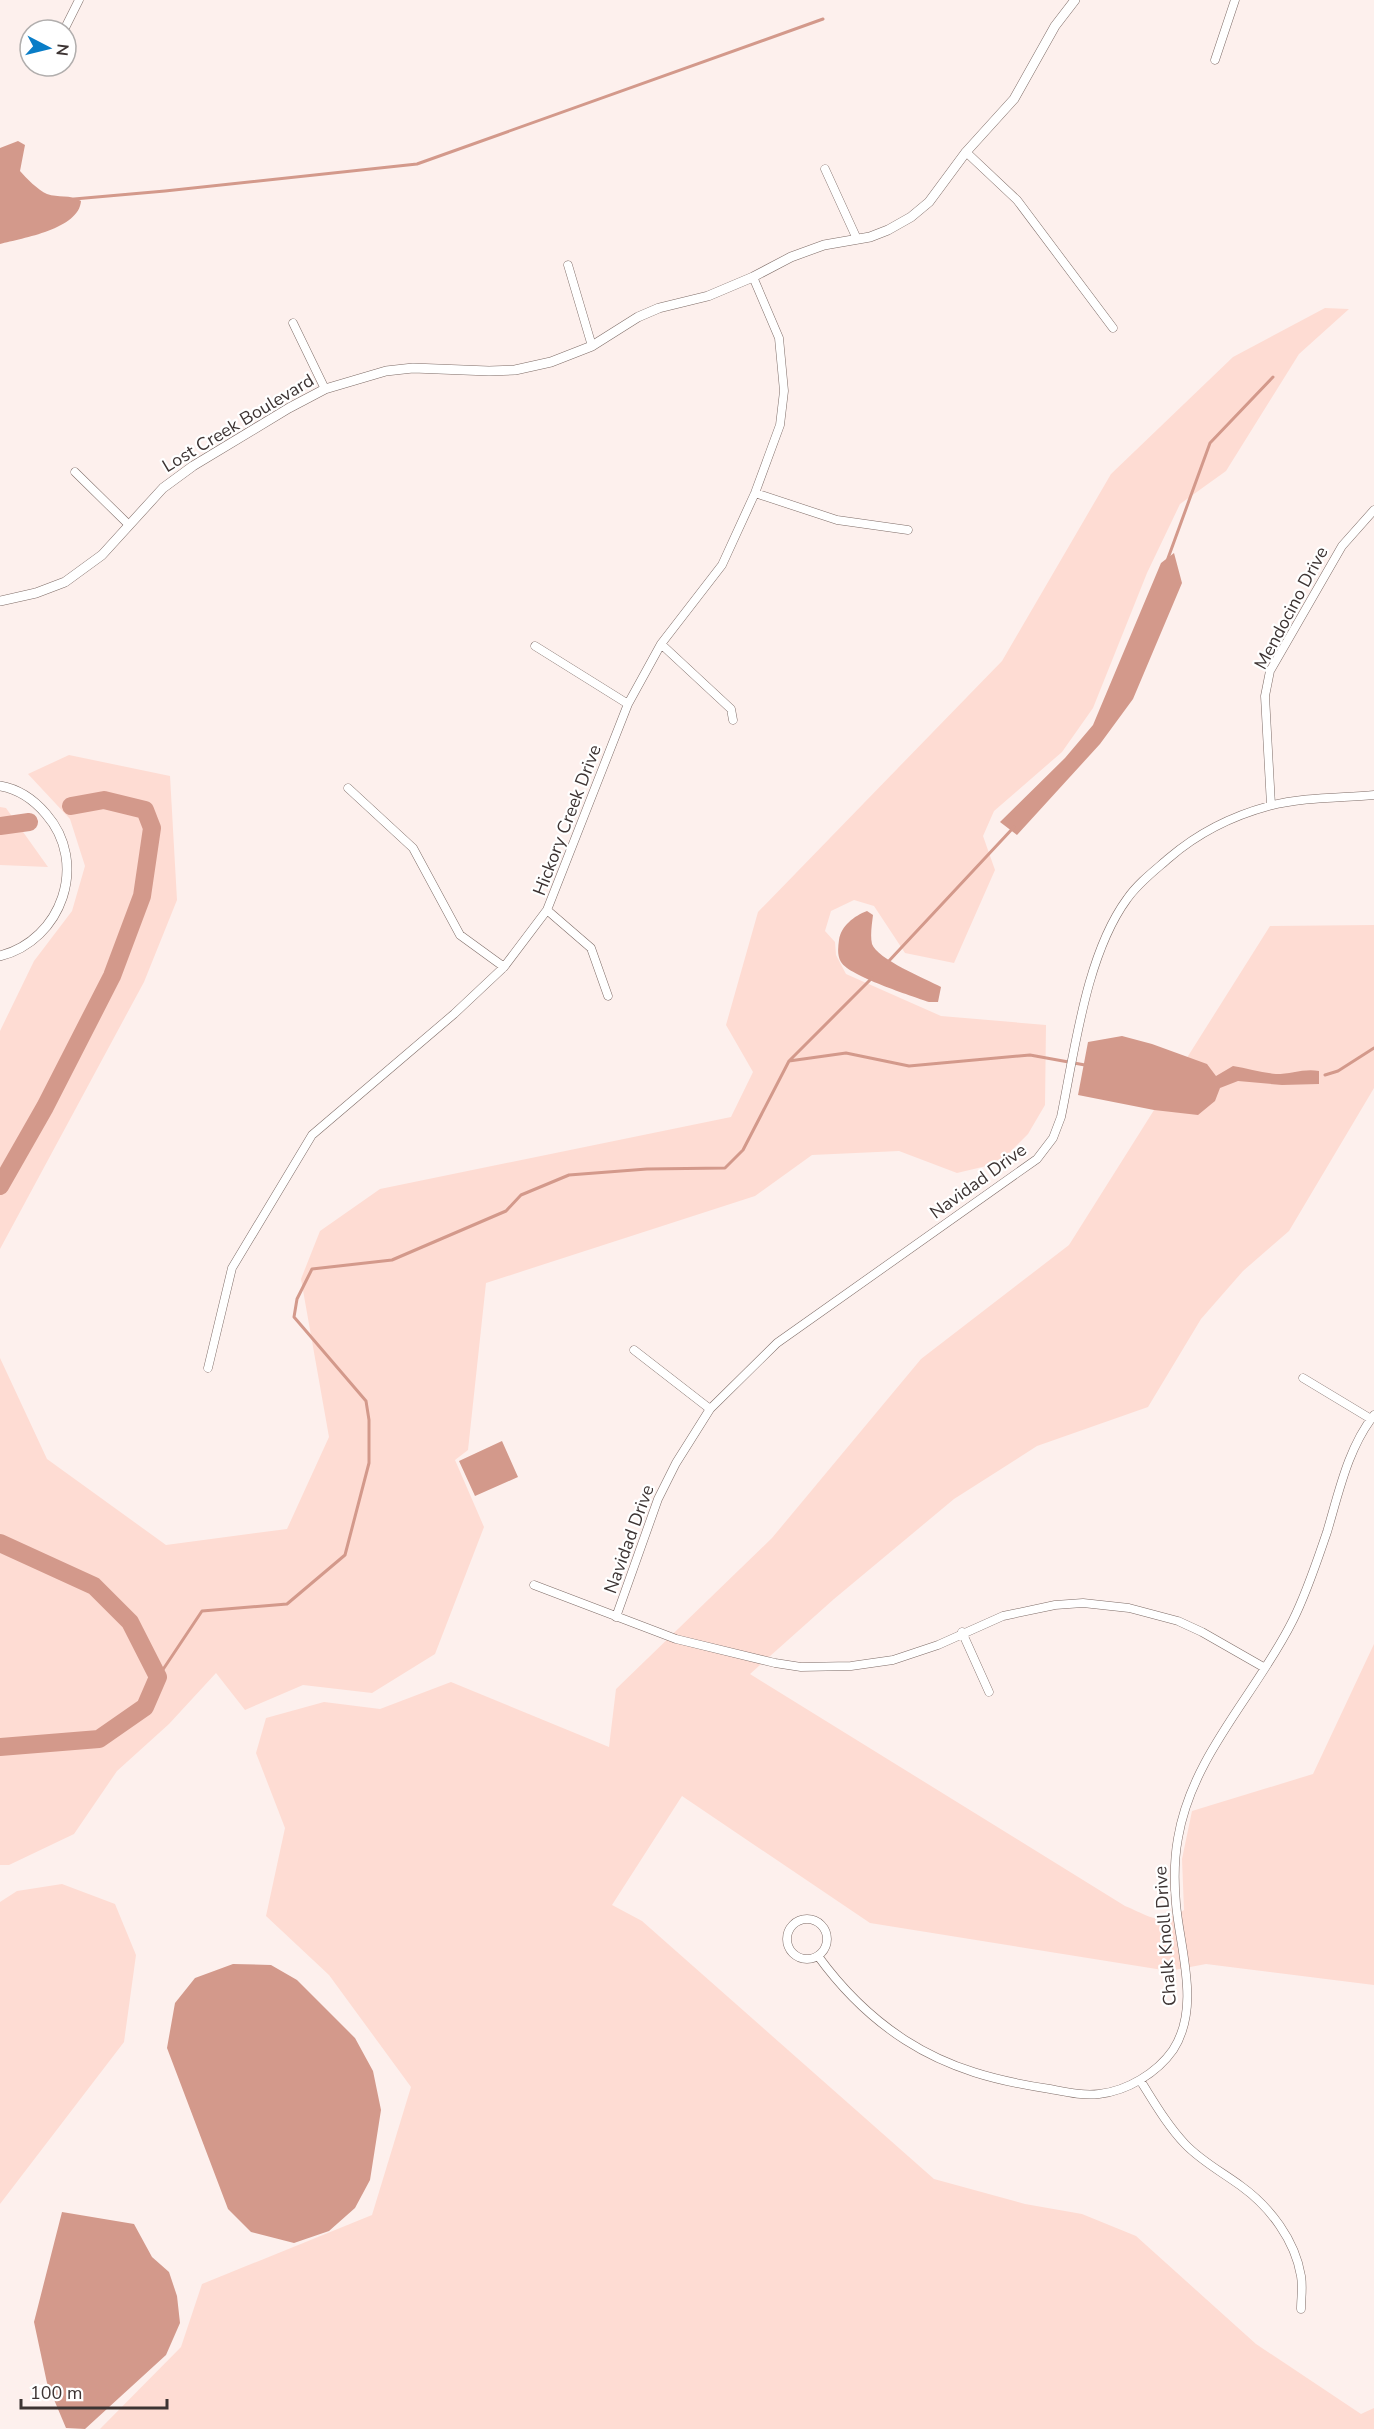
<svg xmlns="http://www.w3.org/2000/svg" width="1374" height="2429" viewBox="0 0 1374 2429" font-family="'Nunito Sans',sans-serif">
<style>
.green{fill:#fedcd3}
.water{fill:#d3998b}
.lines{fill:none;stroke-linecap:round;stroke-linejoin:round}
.stream{stroke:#d3998b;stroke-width:3}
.river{stroke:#d3998b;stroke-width:18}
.minor-casing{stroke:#7e6c67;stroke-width:9}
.tertiary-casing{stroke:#7e6c67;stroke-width:10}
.minor{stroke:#fff;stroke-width:8}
.tertiary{stroke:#fff;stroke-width:9}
.labels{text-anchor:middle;stroke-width:4.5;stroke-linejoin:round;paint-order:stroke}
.street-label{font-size:18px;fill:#3d3433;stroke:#fff}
</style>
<rect width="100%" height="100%" fill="#fdf0ed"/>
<path class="green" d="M1325,308L1349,309L1299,354L1226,471L1180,504L1147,573L1093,708L1062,752L994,811L983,836L995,870L954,963L905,953L874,906L854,900L831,911L825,931L835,942L836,955L846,974L941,1016L1046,1025L1045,1105L1028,1134L999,1163L957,1173L899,1151L812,1155L755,1196L486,1283L468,1450L455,1460L484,1527L435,1654L372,1693L303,1685L245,1710L216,1673L169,1724L117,1771L74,1834L9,1865H0V1358L47,1459L166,1545L287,1529L329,1437L301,1279L320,1231L380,1189L731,1117L753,1072L726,1025L758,912L1002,661L1111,474L1233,357Z
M69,755L170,776L177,900L144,982L0,1249V1031L34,961L72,911L85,866L70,819L28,774Z
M0,807L6,808L48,867L0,865Z
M1374,925V1088L1289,1231L1243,1271L1201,1319L1148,1407L1037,1446L954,1499L834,1599L750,1674L1125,1906C1150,1916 1159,1927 1184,1910L1182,1859L1192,1811L1313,1774L1374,1644V1985L1206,1964L1169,1971L870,1923L682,1796L612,1905L642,1921L934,2179L1025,2204L1082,2214L1136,2236L1256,2344L1361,2414L1374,2408V2429H100L181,2347L202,2284L372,2215L411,2087L329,1975L266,1916L285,1828L256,1753L266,1718L324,1702L380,1709L451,1682L609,1747L616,1689L772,1538L921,1359L1069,1245L1270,926Z
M62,1884L115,1904L136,1955L124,2042L0,2204V1902L17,1891Z"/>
<path class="water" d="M18,141L25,145L20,171C26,178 38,190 47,194C58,198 70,194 81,201C79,229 23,238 0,244V148Z
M1174,553L1182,583L1133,699L1100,744L1017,835L1000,822L1065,758L1093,725L1161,563Z
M867,911L873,915C872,924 870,935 872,944C877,959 926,979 941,987L938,1002H929C912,996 849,976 841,962C837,955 838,948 839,940C841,926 854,916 867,911Z
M1122,1036L1152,1044L1207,1064L1216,1076L1233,1066C1247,1068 1262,1073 1276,1074C1291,1074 1305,1068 1319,1071V1084L1282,1085L1238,1081L1220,1088L1215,1101L1198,1115L1154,1110L1078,1095L1088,1042Z
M502,1441L518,1477L475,1496L459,1461Z
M233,1964L271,1965L297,1980L355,2038L373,2071L381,2110L370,2180L355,2208L329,2231L294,2243L251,2232L228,2209L167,2048L175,2003L195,1978Z
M62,2212L134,2224L152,2257L169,2272L177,2296L180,2323L166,2355L85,2429L66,2428L47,2383L34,2322Z"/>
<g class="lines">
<path class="stream" d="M74,199L165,191L417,164L823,19
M1167,561L1210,443L1273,377
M887,963L1014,827
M789,1061L846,1053L909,1066L1030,1055L1085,1065
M1325,1075L1338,1071L1374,1048
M158,1677L202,1611L287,1604L345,1555L369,1463V1420L366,1401L294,1317L297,1299L312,1269L392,1260L506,1211L521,1195L569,1175L647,1169L725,1168L743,1150L789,1061L872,978"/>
<path class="river" d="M0,826L29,822
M0,1186L45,1107L112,976L142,896L152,828L145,810L104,800L71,806
M0,1543L94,1586L130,1622L158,1677L145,1707L99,1739L0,1747"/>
<g class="minor-casing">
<path id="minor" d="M64,30L79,0
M1215,60L1235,0
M966,152L1017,200L1113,328
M825,169L857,239
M568,265L592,346
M293,323L325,389
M75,472L128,524
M755,493L837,520L908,530
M661,644L731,709L733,720
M535,646L628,704
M348,788L413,848L460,935L504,967
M1271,805L1265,696L1270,671L1342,546L1374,510
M547,910L591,948L608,996
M634,1350L710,1409
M208,1368L232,1268L312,1135L454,1014L504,967L547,910L628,704L661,644L722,565L755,493L780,425L784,391L779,338L753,277
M1303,1378L1371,1419
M534,1585L676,1639L775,1663L801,1667L851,1666L893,1660L938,1645L1003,1616L1055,1605L1083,1603L1129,1608L1178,1621L1202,1632L1265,1668
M616,1617L658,1499L676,1463L710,1409L777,1343L1037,1159L1053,1138L1061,1117C1075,1050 1086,955 1127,899C1138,883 1154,871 1169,858C1198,833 1232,816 1269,806C1303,797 1340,798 1374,795
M962,1632L989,1692
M787 1939a20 20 0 1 1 40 0a20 20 0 1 1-40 0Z
M818,1956C842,1989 871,2018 905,2040C950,2069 997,2081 1050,2089C1066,2092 1083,2096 1099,2094C1127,2091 1157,2073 1173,2050C1201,2007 1180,1950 1176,1904C1174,1882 1174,1860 1178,1838C1192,1755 1257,1693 1293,1620C1307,1592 1317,1561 1327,1532C1339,1492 1348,1448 1374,1415
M1140,2080C1154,2102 1167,2125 1185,2144C1201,2161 1222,2172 1241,2186C1270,2207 1295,2240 1301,2276C1303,2287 1301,2298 1301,2309"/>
</g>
<g class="tertiary-casing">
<path id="tertiary" d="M0,601L36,593L65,582L102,555L163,488L193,466L289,408L325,389L386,371L413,368L489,371L515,370L551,362L592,346L638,317L659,308L708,296L753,277L791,257L824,245L870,237L888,230L911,217L929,202L966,152L1014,99L1055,26L1075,0
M0,786C18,789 34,800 46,814C89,863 62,940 0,956"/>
</g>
<use href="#minor" class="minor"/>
<use href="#tertiary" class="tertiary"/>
</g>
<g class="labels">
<g class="street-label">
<text transform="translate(238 423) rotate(-31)" y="6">Lost Creek Boulevard</text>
<text transform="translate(1291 608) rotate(-62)" y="6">Mendocino Drive</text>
<text transform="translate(567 820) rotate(-69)" y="6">Hickory Creek Drive</text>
<text transform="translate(978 1181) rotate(-36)" y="6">Navidad Drive</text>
<text transform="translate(629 1539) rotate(-70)" y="6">Navidad Drive</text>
<text transform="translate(1165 1936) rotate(-94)" y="6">Chalk Knoll Drive</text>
</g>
</g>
<g transform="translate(48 48) rotate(97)"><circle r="28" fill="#ffffff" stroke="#b1aead" stroke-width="1.5"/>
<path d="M0-4.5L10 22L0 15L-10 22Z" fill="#097dc7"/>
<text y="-9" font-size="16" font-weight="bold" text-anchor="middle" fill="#3d3433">N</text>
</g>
<path d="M21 2399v9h146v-9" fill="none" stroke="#3d3433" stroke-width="3"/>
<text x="30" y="2399" font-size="18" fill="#3d3433" stroke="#ffffff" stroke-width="4.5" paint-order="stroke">100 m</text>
</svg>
